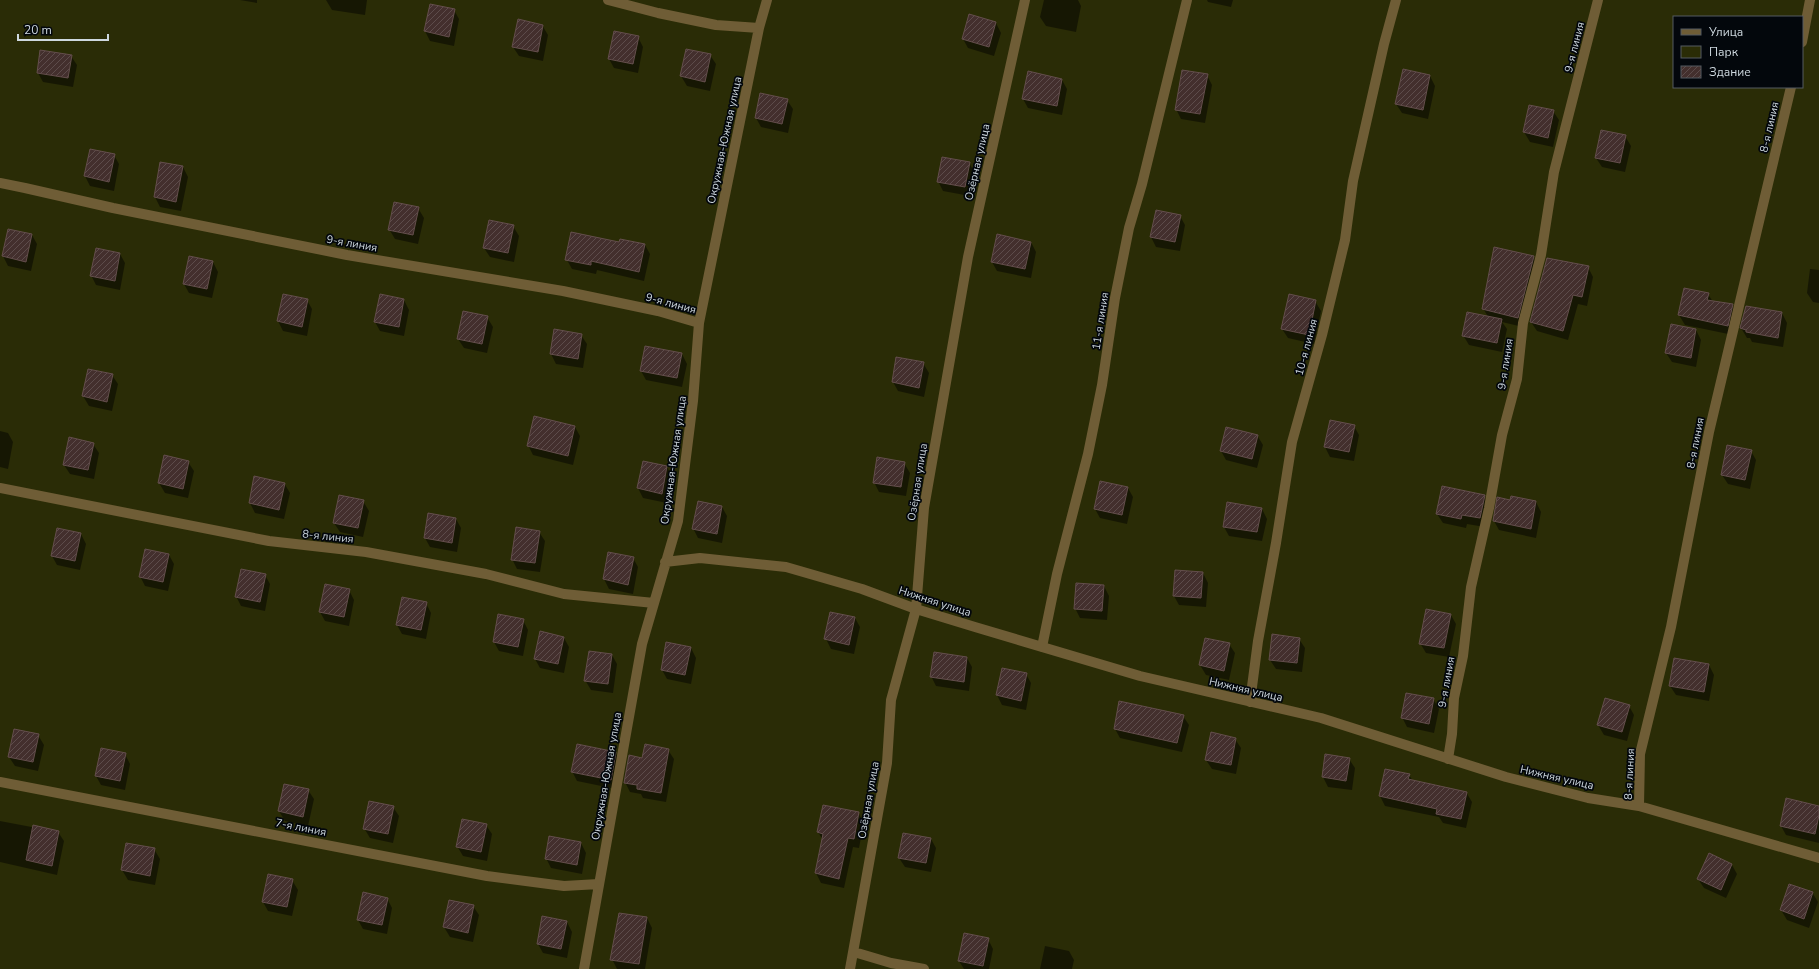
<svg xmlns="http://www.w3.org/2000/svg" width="1819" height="969" viewBox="0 0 1819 969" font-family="'Nunito Sans',sans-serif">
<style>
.green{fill:#2a2c06;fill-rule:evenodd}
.shadow{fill:#0007}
.building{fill:url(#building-hatch);stroke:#644e4c}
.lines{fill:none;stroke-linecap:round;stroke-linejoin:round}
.minor{stroke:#6f5d36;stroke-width:10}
.labels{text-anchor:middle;stroke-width:3.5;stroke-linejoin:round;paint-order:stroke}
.street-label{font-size:11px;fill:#ced8df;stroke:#03070c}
</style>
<defs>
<pattern id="building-hatch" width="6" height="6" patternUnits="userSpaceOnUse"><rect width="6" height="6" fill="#432f2d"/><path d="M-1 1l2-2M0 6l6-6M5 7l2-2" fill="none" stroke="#5d4c4b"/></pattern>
</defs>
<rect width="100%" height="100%" fill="#0f1e29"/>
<path class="green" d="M0,0H1819V969H0ZM1674,17H1802V87H1674Z"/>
<path class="shadow" d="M240,0H257V3Z
M326,0H367L365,15L332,10Z
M1044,0H1078L1081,6L1076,32L1046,26L1040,17Z
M1207,0H1233L1231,7L1208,2Z
M454,10L459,19L454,46L430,41L425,31Z
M996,23L1001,33L994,56L968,48L963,39Z
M542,25L548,35L543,61L519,56L513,47Z
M638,37L643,47L638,73L614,68L609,59Z
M710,55L716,64L710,91L687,86L681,76Z
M71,56L77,65L73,87L43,82L38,73Z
M1207,75L1212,85L1205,123L1181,119L1176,109Z
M1430,76L1435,86L1428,119L1402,113L1396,104Z
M1062,80L1067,89L1062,115L1028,108L1023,99Z
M787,100L793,109L788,133L761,127L756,118Z
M1530,106L1553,111L1559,120L1553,147L1530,142L1524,132Z
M1625,136L1631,146L1625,172L1602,167L1596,158Z
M114,155L119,164L114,191L90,186L85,176Z
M969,163L975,173L970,196L943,191L938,181Z
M183,167L188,177L181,211L160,207L155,197Z
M418,208L424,218L418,244L395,239L389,229Z
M1180,216L1185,225L1180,251L1156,247L1151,237Z
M513,226L519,236L514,262L490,257L484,248Z
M8,230L32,235L37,244L31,271L8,266L3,256Z
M1031,242L1036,252L1031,278L997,271L992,262Z
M620,243L645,245L650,254L644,281L597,270L596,274L572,269L567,260Z
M120,254L125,263L120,290L96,285L91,275Z
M1533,257L1539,266L1523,327L1502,322L1507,329L1502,352L1469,345L1463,335L1488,317L1483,308Z
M213,262L218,272L212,298L189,293L184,284Z
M1588,267L1593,277L1587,306L1578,304L1568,340L1537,331L1531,322Z
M1810,269L1819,270V303L1813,302L1807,293Z
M1685,289L1708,294L1713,302L1732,305L1738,314L1733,335L1685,325L1679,315Z
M284,295L307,300L312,309L307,336L283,331L278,321Z
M404,300L409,310L404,336L380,331L375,322Z
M1315,301L1321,311L1314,344L1288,338L1282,329Z
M1782,313L1787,323L1783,347L1752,342L1750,338H1747L1741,328Z
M487,317L493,327L487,353L464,348L458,339Z
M1696,330L1701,340L1696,367L1672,362L1666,353Z
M581,335L587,344L583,368L556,364L551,354Z
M682,354L687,364L682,387L646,380L641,371Z
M923,363L929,373L924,397L898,391L893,382Z
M112,375L118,384L112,411L89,406L83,396Z
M1354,426L1359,435L1354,461L1330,457L1325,447Z
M575,427L580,436L573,465L533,455L528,445Z
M0,431L8,433L13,442L8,469L0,467Z
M1257,435L1263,445L1257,468L1226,460L1221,451Z
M93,444L99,453L94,479L70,474L64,465Z
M1751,451L1756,460L1750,489L1728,484L1722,475Z
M188,462L194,471L188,498L165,493L159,483Z
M643,462L667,467L672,476L667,503L643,498L638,488Z
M904,463L910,473L906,496L879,492L874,482Z
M255,478L284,483L290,493L284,519L255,513L250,503Z
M1128,488L1133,497L1127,524L1100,518L1095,509Z
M1484,496L1490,505L1485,527L1467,524L1466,528L1443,523L1437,514Z
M1512,497L1536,502L1541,512L1536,538L1499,530L1494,521L1511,501Z
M363,501L369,511L363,537L340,532L334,523Z
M698,502L722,507L727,516L722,543L698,538L693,528Z
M1262,509L1267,519L1262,541L1229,536L1224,527Z
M456,519L461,528L457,552L430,547L425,538Z
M539,532L545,541L540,572L517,569L512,559Z
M81,534L86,544L80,570L57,565L52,556Z
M169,555L174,564L168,591L145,586L140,576Z
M633,558L638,567L633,594L609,589L604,579Z
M1203,573L1208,583L1206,607L1179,605L1174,596Z
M265,575L270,584L265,611L241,606L236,596Z
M1104,586L1109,596L1107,620L1080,618L1075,608Z
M349,590L354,600L349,626L325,621L320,612Z
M426,603L431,613L426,639L402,634L397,625Z
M1451,615L1456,624L1449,657L1426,653L1420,643Z
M855,618L860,627L854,654L831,649L826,639Z
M523,620L528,630L523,656L499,651L494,642Z
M564,638L569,647L564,673L540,668L535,659Z
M1205,639L1229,644L1235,653L1229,680L1206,675L1200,665Z
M1299,639L1305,648L1302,672L1276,669L1270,660Z
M667,643L691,648L696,658L691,684L667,679L662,670Z
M612,655L617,664L613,693L591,690L585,680Z
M967,658L972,667L969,691L936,686L931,676Z
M1709,665L1714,675L1709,701L1676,695L1670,686Z
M1026,674L1031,683L1026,710L1002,705L997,695Z
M1433,699L1439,709L1434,733L1407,727L1402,717Z
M1629,706L1634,715L1627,741L1604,735L1598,725Z
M1183,716L1189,725L1182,752L1120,738L1115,729Z
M38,735L44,745L38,771L15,766L9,757Z
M1235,739L1241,748L1236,774L1212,769L1206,760Z
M668,750L674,759L666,802L643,798L641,794L630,792L625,782L643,759Z
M615,753L621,762L616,789L577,781L572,771Z
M125,754L130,764L125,790L101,785L96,776Z
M1349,759L1355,768L1352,790L1328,787L1323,777Z
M1386,770L1409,775L1413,781L1466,792L1472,802L1466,828L1443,823L1439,817L1385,806L1380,796Z
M308,790L314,799L308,826L285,821L279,811Z
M393,807L399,816L393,843L370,838L364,828Z
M1819,807V843L1786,835L1781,826Z
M858,813L864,822L859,848L853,847L844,888L821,883L816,873L823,840L818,832Z
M0,821L58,832L64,841L57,875L0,862Z
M486,825L492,834L487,861L463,856L457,846Z
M931,839L936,848L931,872L905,867L899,858Z
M581,843L586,853L582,874L551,868L546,858Z
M154,849L160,859L155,885L128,880L122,870Z
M1732,865L1737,874L1726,898L1704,888L1698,879Z
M292,880L298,890L292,916L268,911L263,902Z
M1812,892L1818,902L1809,928L1787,920L1781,910Z
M387,898L392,908L387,934L363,929L358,920Z
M473,906L479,915L473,942L450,937L444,927Z
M543,917L567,922L572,932L567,958L543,953L538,944Z
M647,918L652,928L645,969H617L612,959Z
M988,939L993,949L989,969H964L959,961Z
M1045,946L1069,951L1074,960L1072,969H1040Z"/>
<path class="building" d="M430,4L455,9L449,37L424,31Z
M969,14L996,22L989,47L962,39Z
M518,19L543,25L538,52L512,47Z
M614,31L639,36L633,64L608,59Z
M686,49L711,54L705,82L680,76Z
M40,50L72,55L68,78L37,73Z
M1403,69L1430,75L1423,110L1395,104Z
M1182,70L1208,74L1200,114L1175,110Z
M1028,71L1062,79L1057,106L1022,99Z
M760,93L788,99L782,124L755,118Z
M1529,105L1554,110L1548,138L1523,132Z
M1601,130L1626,135L1620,163L1595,158Z
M90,149L115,154L109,182L84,176Z
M942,157L970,162L965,187L937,182Z
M160,162L183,166L176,202L154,197Z
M394,202L419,207L413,235L388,230Z
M1156,210L1181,215L1175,242L1150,237Z
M489,220L514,225L508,253L483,248Z
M8,229L32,234L26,262L2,256Z
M571,232L619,242L620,239L645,244L639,272L591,261V265L565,260Z
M997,234L1031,242L1025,269L991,262Z
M1494,247L1534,256L1518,318L1482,309Z
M96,248L120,253L115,281L90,276Z
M189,256L213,261L207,289L183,284Z
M1547,258L1589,266L1582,297L1573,295L1563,331L1530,322Z
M1684,288L1709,293L1707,300L1733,304L1728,326L1678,315Z
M283,294L308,299L302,327L277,321Z
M380,294L404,299L399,327L374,322Z
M1289,294L1316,300L1309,335L1281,329Z
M1746,306L1782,312L1778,338L1746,332V330L1740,328Z
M463,311L488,316L482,344L457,339Z
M1467,312L1502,319L1497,343L1462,336Z
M1671,324L1696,329L1691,358L1665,353Z
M554,329L582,334L578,359L550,354Z
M645,346L682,353L677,378L640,371Z
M896,357L924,362L919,388L892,382Z
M88,369L113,374L107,402L82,396Z
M534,416L575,426L568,456L527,446Z
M1330,420L1355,425L1349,452L1324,447Z
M1226,427L1258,435L1252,459L1220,451Z
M69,437L94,443L88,470L63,465Z
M1727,445L1752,450L1745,480L1721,475Z
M164,455L189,461L183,489L158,483Z
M877,457L905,462L901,487L873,483Z
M643,461L667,466L662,494L637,488Z
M254,476L285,483L279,510L249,503Z
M1100,481L1128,487L1122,515L1094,509Z
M1442,486L1485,495L1480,518L1462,515L1461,519L1436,514Z
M339,495L364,500L358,528L333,523Z
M1511,496L1536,501L1531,529L1493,521L1497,497L1510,500Z
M698,501L722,506L717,534L692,529Z
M1227,502L1262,508L1257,532L1223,527Z
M428,513L456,518L452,543L424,538Z
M516,527L540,531L535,563L511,560Z
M57,528L81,533L75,561L51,556Z
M145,549L169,554L163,582L139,577Z
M608,552L634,557L628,585L603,579Z
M241,569L266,574L260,602L235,597Z
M1175,570L1203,572L1201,598L1173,596Z
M1076,583L1104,585L1102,611L1074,609Z
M325,584L350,589L344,617L319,612Z
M402,597L427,602L421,630L396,625Z
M1426,609L1451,614L1444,648L1419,644Z
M830,612L855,617L849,645L824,639Z
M498,614L524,619L518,647L493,642Z
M540,631L564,637L558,664L534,659Z
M1272,634L1300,638L1297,663L1269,660Z
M1205,638L1230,643L1224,671L1199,665Z
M666,642L691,647L685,675L661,670Z
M589,651L612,654L608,684L584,681Z
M934,652L967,657L964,682L930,677Z
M1674,658L1709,664L1704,692L1669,686Z
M1002,668L1027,673L1021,701L996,695Z
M1406,693L1434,698L1429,724L1401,718Z
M1605,698L1630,705L1622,732L1597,725Z
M1119,701L1184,715L1177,743L1114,729Z
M14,729L39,734L33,762L8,757Z
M1211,732L1236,738L1231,765L1205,760Z
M577,744L616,752L611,780L571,772Z
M645,744L669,749L661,793L637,789V785L624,783L629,755L642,758Z
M101,748L126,753L120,781L95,776Z
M1325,754L1350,758L1346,781L1322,777Z
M1385,769L1410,774L1408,779L1467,792L1461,819L1436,814L1437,809L1379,796Z
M284,784L309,789L303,817L278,811Z
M1786,798L1819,806V815L1815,834L1780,826Z
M369,801L394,806L388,834L363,829Z
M823,805L859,812L854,839L848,838L839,879L815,873L823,834L817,832Z
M462,819L487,824L481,852L456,847Z
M33,825L59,831L52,866L26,860Z
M903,833L931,838L926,863L898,858Z
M549,836L581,842L577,865L545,859Z
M126,843L155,848L150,876L121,870Z
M1709,853L1732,864L1721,890L1697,879Z
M268,874L293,879L287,907L262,902Z
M1789,884L1813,892L1804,919L1780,910Z
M363,892L388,898L382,925L357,920Z
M449,900L474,905L468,933L443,927Z
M619,913L647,917L639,964L610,960Z
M542,916L567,921L561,949L537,944Z
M964,933L989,938L983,966L958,961Z"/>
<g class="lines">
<path class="minor" d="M608,0L658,13L716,25L759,28
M1802,42L1810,0
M0,183L25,188L113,208L347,255L563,291L658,311L699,323
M0,488L269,541L366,552L486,574L564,594L654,603
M665,562L700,558L786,567L862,589L916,609L975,627L1140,676L1321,718L1506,777L1588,798L1639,806L1819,858
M1042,647L1057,574L1088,454L1102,385L1115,298L1129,228L1142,184L1187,0
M1250,702L1258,641L1276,543L1292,442L1322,335L1345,240L1353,181L1384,44L1396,0
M1448,759L1452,734L1454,698L1463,656L1471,587L1489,508L1502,435L1517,379L1523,323L1541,255L1554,172L1598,0
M0,782L487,876L564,886L599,884
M1639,806L1640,754L1671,627L1709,432L1791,87
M854,952L891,963L924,969
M584,969L642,644L678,521L693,401L699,323L759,28L767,0
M850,969L887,763L891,700L916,609L924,508L968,257L1025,0"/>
</g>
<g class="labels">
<g class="street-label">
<text transform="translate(1574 47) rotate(-76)" y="4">9-я линия</text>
<text transform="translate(1769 127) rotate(-77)" y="4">8-я линия</text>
<text transform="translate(724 140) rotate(-78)" y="4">Окружная-Южная улица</text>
<text transform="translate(977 162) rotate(-77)" y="4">Озёрная улица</text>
<text transform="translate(352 243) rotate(10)" y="4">9-я линия</text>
<text transform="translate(671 303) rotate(15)" y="4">9-я линия</text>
<text transform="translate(1100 321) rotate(-81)" y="4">11-я линия</text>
<text transform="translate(1306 347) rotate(-75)" y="4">10-я линия</text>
<text transform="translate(1505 364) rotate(-81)" y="4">9-я линия</text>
<text transform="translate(1695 443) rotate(-79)" y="4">8-я линия</text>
<text transform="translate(673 460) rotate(-82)" y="4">Окружная-Южная улица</text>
<text transform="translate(917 482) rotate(-81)" y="4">Озёрная улица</text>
<text transform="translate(328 536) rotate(6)" y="4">8-я линия</text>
<text transform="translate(935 601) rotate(18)" y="4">Нижняя улица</text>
<text transform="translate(1446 682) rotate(-80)" y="4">9-я линия</text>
<text transform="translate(1246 689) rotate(13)" y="4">Нижняя улица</text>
<text transform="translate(1629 774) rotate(-87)" y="4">8-я линия</text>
<text transform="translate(606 776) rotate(-80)" y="4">Окружная-Южная улица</text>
<text transform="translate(1557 777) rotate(13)" y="4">Нижняя улица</text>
<text transform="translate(868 800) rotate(-80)" y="4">Озёрная улица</text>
<text transform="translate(301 827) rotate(11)" y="4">7-я линия</text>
</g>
</g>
<rect x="1673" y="16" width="130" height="72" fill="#03070c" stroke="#545b60"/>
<rect x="1681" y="29" width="20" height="6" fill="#6f5d36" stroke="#545b60"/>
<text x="1709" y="36" font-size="12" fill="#ced8df">Улица</text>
<rect x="1681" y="46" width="20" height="12" fill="#2a2c06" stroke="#545b60"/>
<text x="1709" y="56" font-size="12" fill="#ced8df">Парк</text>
<rect x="1681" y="66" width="20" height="12" fill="url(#building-hatch)" stroke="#545b60"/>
<text x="1709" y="76" font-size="12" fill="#ced8df">Здание</text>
<path d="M18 34v6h90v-6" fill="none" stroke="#ced8df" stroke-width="2"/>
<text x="24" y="34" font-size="12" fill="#ced8df" stroke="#03070c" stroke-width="3" paint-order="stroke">20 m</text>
</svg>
